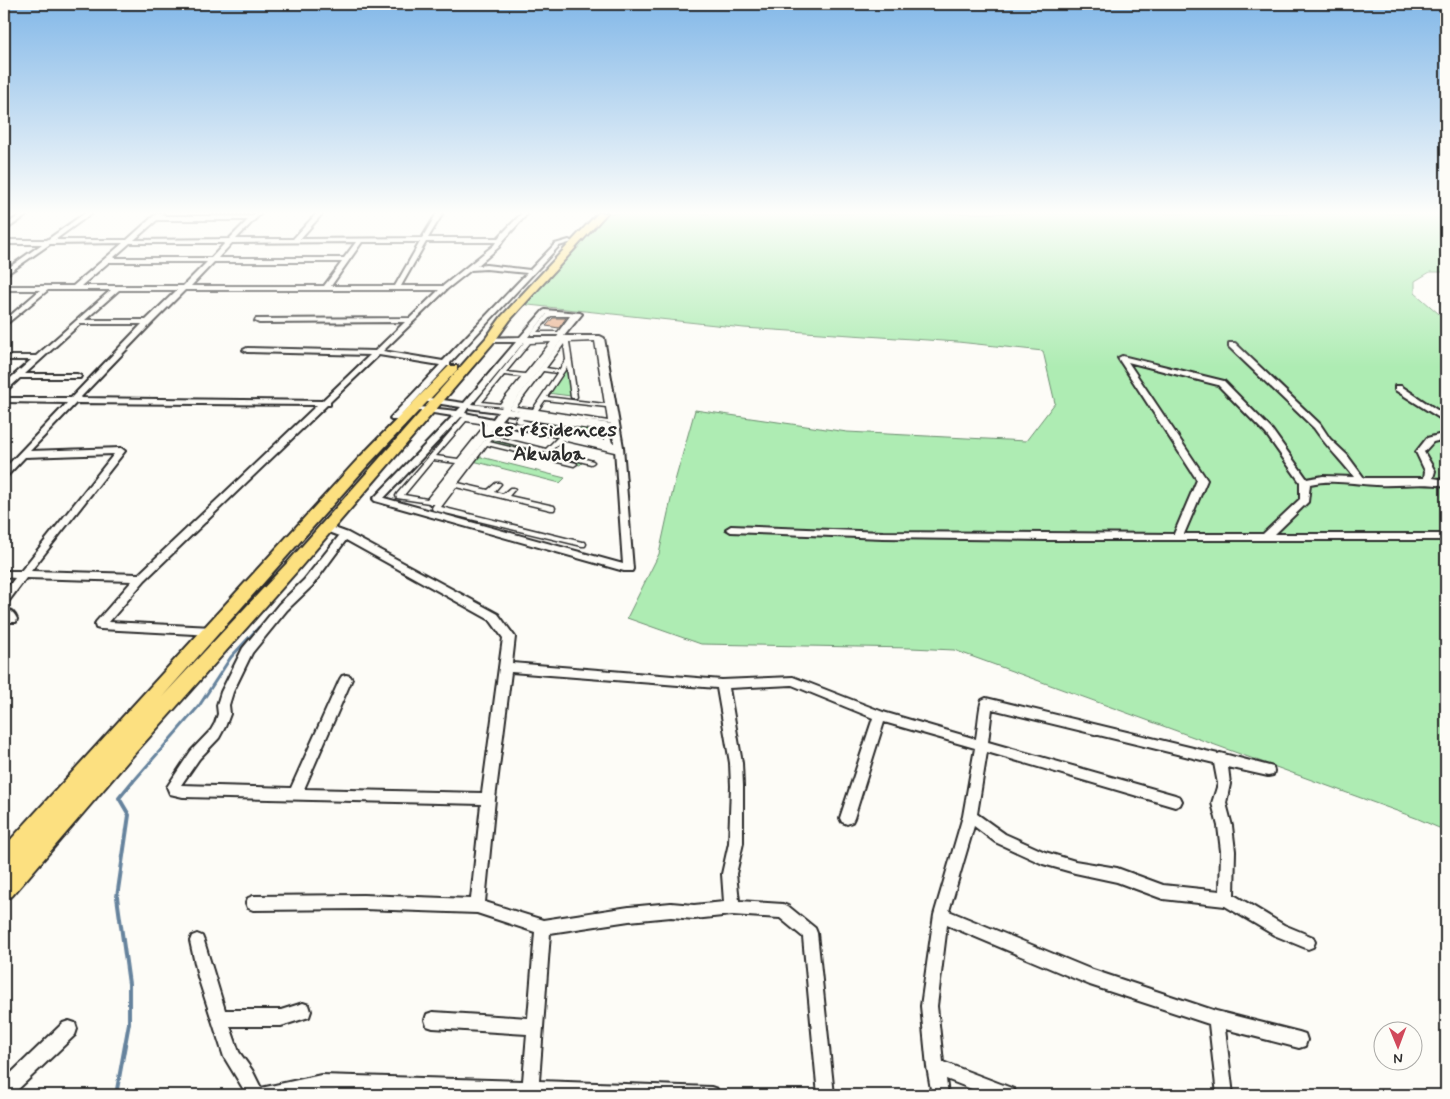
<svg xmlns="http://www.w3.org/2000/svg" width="1450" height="1099" viewBox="0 0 1450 1099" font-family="Mynerve,sans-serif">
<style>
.green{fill:#aeecb3;stroke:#6c8c6f}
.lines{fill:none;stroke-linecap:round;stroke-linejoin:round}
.stream-far1{stroke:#66839d;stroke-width:3}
.stream{stroke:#66839d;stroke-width:4}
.building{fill:#eab99a;stroke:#2b2b2b}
.pedestrian-casing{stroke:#2b2b2b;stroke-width:3}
.minor-casing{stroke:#2b2b2b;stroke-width:4}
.primary-casing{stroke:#2b2b2b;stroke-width:4}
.pedestrian{fill:#fdfcf7;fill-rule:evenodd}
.minor{fill:#fdfcf7;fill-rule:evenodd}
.primary{fill:#fce080;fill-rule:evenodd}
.labels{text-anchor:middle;stroke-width:4.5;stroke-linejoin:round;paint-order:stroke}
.neighbourhood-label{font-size:21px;font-weight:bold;fill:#2b2b2b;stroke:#fdfcf7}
</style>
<rect width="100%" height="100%" fill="#fdfcf7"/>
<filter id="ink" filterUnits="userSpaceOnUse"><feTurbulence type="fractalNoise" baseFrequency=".02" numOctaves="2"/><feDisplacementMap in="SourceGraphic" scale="10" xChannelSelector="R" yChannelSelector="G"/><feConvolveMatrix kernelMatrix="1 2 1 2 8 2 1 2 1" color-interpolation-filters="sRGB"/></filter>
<g filter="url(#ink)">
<path class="green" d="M605,213H1446V272H1430L1415,281V293L1446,320V831L1416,818L954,650L911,648L701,644L627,618L659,554L675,481L695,410L847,432L1026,441L1055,403L1043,351L958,342L744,328L519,304Z
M566,368L571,396L547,393Z
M534,421L605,431L607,441L533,423Z
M489,439L583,462L580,465L487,442Z
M477,456L565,478L560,483L473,461Z"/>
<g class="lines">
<path class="stream-far1" d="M132,783L199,706L231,657L259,627"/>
<path class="stream" d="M116,1095L129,1023V984L117,897L129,815L119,798L133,781"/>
</g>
<path class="building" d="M553,318H566L559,328L546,326Z"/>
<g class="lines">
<g class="pedestrian-casing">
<path id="pedestrian" d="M550,312L574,313L577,315L562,335H531V333L548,313ZM551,316H570L558,332H537Z
M597,337L600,339L615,423L614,424L534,414L510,409V407L562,339ZM595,341L605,404L547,397L567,367L571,397L572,398H576L577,397L569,342ZM564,344L566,360L559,370L546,368ZM543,371L557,373L533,409L516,407ZM545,400L606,407L608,421L538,410Z
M555,338L558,340L557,341L504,407L476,404V402L526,340ZM551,342L525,374L506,372L530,343ZM504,375L522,377L500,404L482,402Z
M521,415L608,428L612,443L609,445L516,422C514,420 518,416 521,415ZM523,419L603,431L605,440L522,420Z
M464,417L490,421L493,423L431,503H429L397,498L396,496L397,494L462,418ZM466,421L486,424L458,459L436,456ZM433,460L456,463L427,499L404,495Z
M501,422L512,425L513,426L510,428L502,426L494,436L546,449L559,436L561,435L621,450L622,451L619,453L562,440L552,450L593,461L594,462L593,463L591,464L492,439L489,442L576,463L577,464L574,466L487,445L458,483L488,490L496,483H500L501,484L494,492L503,494L510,488H514L515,489L509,496L554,506L555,508L554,510H551L456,487L441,507L582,542H585L586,544L585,546H582L433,510L432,508L433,506L483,442L499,423Z"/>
</g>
<g class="minor-casing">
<path id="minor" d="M23,213H30L4,231V226Z
M85,213H92L55,240H127L157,213H164L161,216H252L255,213H261L236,239H293L317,213H323L300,239L422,238L437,213H443L428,238H498L522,213H528L503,241L499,247L477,266L486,265L530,270L555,244L569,240L572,242L559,246L450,363V366H447L397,420H391L390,418L440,365L379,355L330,402V405H327L145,580L109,622L213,627L217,628L219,631L217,634L213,635L100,629L96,628L95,625L96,622L132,581L26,578L8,602L4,603V592L15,578L4,577V571H21L114,454L25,457L7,476L4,477V469L67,403L4,402V398H71L142,324H80L25,374H77L81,376L80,378H20L7,390H4V384L31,360H4V356H36L111,290H48L4,326V321L40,290H4V286H73L123,243L50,244L4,276V271L42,244H4V240H47ZM157,220H248L229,239L134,240ZM356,242L344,258H218L232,243ZM362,242H420L395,286H331ZM426,242H496L494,245L443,286H401ZM130,243H225L211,258H113ZM109,262H207L183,286H81ZM214,262H342L324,286H191ZM486,269L527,273L443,361L383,351L447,289L471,270ZM119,290H177L146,320H85ZM185,290H439L410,318L256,319L255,321L259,323L405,322L375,351L247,348L243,350L247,352L370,355L322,401L80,398L151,324ZM76,403L317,405L139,574L31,571L125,451L121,448L30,451Z
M545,310L580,313L582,314L564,336H600L604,338L623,447L633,569L632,571H624L375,501L373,499L453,416L413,410L409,408L410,406L457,411L461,407L422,401L418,399L422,397L464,403L516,342H490L486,340L487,338L520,337L543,311ZM547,314L573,316L557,337H528ZM597,340L611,424L509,409L561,341ZM553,341L501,408L472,404L524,342ZM468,408L498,412L493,419L465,413ZM506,414L612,429L614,443L501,420ZM461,417L490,423L430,500L428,502L430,504H436L497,424L615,449L623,564L384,498Z
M1229,343H1235L1320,424L1330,439L1347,455L1364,478H1424L1425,471L1416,452L1427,438L1446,433V439L1433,442L1424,452L1435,471L1433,478L1446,480V486C1423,482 1400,486 1376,485C1354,484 1332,479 1310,484L1308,502L1275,534H1446V540H1046L883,538L731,532L726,529L731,526L883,532L1174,534L1197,480L1118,358L1122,356L1224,381L1272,430L1307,479L1323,476L1354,477C1341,460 1326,446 1314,428L1229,347ZM1128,362L1218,385L1266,434L1300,482V499L1263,534H1184L1207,480Z
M1395,386H1401L1446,416V422L1395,390Z
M326,525L348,533L498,614L515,637L512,663L722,680L793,677L883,712L976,739C978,729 979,707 982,700L986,698L1218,754L1220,753L1273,767L1274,771L1273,775L1268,776L1228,767L1230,784L1226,803L1232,826L1235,851L1234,895L1284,925L1313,937L1315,942L1313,947L1308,949L1274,935L1225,906L1163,899L1117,882L1075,873L1043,864L995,842L974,826L949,911L1090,969L1216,1011L1299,1032L1305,1034L1307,1040L1305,1046L1299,1048L1225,1029L1233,1095H1217L1209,1024L1090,985L947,925L937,1006L943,1062L1014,1089L1016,1095H987L946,1079L948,1095H932L927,1067L921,1006L934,915L963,816L975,748L884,722L854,818L852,822L847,824L842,822L840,818L873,718L792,685L729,688L742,763L743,786V843L736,874L739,901L783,904L788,906L815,928L817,933L834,1095H818L803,937L780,918L732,915L694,919L671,917L629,921L550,933L539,1081L711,1087L717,1089L719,1095H447L321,1091L303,1095H247L224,1057L198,977L190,941L192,936L197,934L202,936L204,941L225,1010H281L303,1003L309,1005L311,1011L309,1017L281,1026H230L239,1052L252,1070L261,1088L321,1075L523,1081L527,1034L433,1028L427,1026L425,1020L427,1014L433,1012L528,1018L535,932L477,913L363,909L253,910L248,908L246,903L248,898L253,896L363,895L471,899L481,804L183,797L170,794L167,787L191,751L211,730L215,723L218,714L217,705L221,692L243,648L279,604L304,580L339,536L323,530L321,528L323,526ZM346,540L490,620L503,638L482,793L304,789L352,679L350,676L346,675L342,676L340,679L291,788L181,785L199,759L219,738L225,727L230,714L229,705L233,692L252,653L287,610L312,586ZM511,672L717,688L730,763L731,786L729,843L722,874L724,902L694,905L671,903L629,907L543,920L485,902L495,799ZM992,709L1214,763L1218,784L1212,803L1218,826L1221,851L1220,891L1163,885L1117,868L1075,861L1045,852L1005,834L977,814L987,752L1175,807L1180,805L1182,801L1180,797L1175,795L988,742Z
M4,607C10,609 15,614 17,619L16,622H8L4,617Z
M69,1021L75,1023L77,1029L75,1035L12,1095H4V1080L63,1023Z"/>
</g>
<g class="primary-casing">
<path id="primary" d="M598,213H607L510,320L494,342L298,570L128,761L12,896L4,899V874L6,871H4V847L358,459L449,366H457V370L368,465L162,697L288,562L486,338L502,316Z"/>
</g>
<use href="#pedestrian" class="pedestrian"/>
<use href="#minor" class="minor"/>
<use href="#primary" class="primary"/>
</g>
</g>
<linearGradient id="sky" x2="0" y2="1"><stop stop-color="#83b8e8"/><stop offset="0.58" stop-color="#fefefb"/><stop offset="1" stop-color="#fefefb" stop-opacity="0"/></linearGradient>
<rect width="1450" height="367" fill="url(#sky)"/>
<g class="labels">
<g class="neighbourhood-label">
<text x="549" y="436">Les résidences<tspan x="549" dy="24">Akwaba</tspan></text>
</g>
</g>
<rect width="1450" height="1099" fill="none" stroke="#fdfcf7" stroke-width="20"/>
<rect x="10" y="10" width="1430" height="1079" fill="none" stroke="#2b2b2b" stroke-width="2" filter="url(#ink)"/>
<g transform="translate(1398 1046) rotate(179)"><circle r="24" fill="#fdfcf7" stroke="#a9a8a5"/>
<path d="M0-4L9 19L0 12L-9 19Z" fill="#d1495b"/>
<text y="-8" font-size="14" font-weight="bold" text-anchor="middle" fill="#2b2b2b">N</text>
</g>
</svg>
